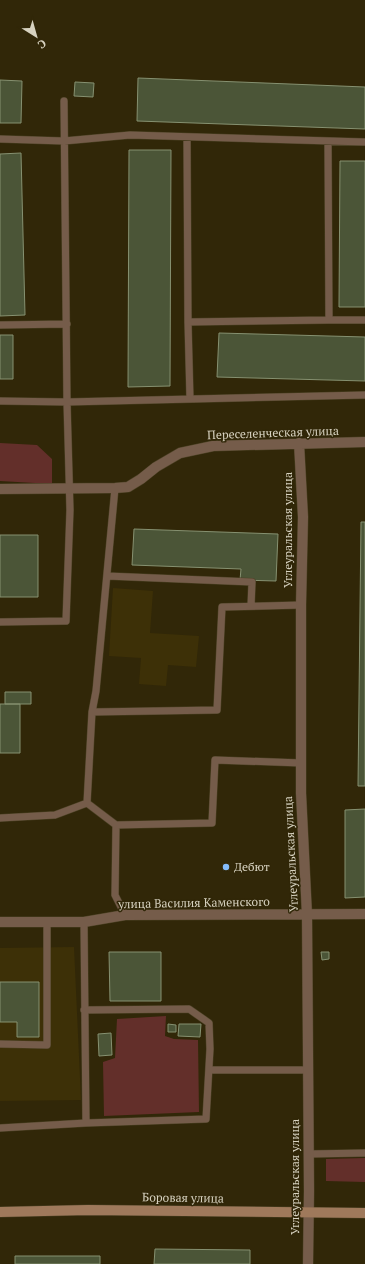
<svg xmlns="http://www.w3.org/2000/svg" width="365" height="1264" viewBox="0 0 365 1264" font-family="'PT Serif',serif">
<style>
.built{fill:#3d3007}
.green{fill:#632f2a}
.building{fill:#4b5537;stroke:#869171}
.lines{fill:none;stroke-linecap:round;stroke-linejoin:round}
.service-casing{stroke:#4c4225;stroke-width:8}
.minor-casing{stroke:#4c4225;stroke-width:11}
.secondary-casing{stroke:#4c4225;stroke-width:11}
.service{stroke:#755c4a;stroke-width:7}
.minor{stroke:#755c4a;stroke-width:10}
.secondary{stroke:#9f795b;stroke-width:10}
.poi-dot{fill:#84bcfb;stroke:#312708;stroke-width:1.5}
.labels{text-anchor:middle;stroke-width:3;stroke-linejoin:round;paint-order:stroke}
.street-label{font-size:12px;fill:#d7d2c0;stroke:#312708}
.poi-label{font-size:12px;fill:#d7d2c0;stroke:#312708;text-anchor:start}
</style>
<rect width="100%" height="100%" fill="#312708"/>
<path class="built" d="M113,588L153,591L150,633L199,636L196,667L168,665L166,686L139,684L141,658L109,656Z
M74,947L81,1100L0,1101V948Z"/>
<path class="green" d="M0,443L37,445L52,459V484L0,481Z
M166,1016L165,1036L174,1039L198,1040L199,1112L104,1116L103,1062L115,1058L117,1019Z
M365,1158V1182L326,1181V1159Z"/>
<path class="building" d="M138,78L365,87V129L137,121Z
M0,80L22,81L21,123H0Z
M75,82L94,83L93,97L74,96Z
M129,150H171L170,386L128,387Z
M21,153L25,315L0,316V154Z
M340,161H365V307H339Z
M219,333L365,337V381L217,377Z
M0,335H13V379H0Z
M361,522H365V786H358Z
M134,529L278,534L276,581L240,580L241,569L132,565Z
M0,535H38V597H0Z
M5,692H31V704H5Z
M0,704H20V753H0Z
M365,809V897L345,898V810Z
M109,952H161V1001H110Z
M321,952H329V959L322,960Z
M0,982H39V1037H17V1022H0Z
M168,1024L176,1025V1032H168Z
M179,1024H201L200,1037L178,1036Z
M111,1033L112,1055L99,1056L98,1034Z
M155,1249L250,1250V1264H154Z
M15,1256H100V1264H15Z"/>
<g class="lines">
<g class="service-casing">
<path id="service" d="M187,137L188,322L329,320L328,142
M0,139L64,141L130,135L365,142
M329,320H365
M188,322L190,399
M0,325L67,324
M0,401L67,402L365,395
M115,488L96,691L92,712L87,803L116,825L115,895L125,915
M107,576L252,582L251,606
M0,622L66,621L70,510L67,402L64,101
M92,712L217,710L222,607L301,605
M0,818L55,815L87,803
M116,825L212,823L215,760L301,763
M84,922L86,1123
M0,1044L47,1045V922
M209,1070H309
M0,1128L86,1123L206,1119L210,1049L209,1023L189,1009L84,1010
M309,1154L365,1153"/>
</g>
<g class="minor-casing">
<path id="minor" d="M299,443L303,517L301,605V793L307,915L309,1191L308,1264
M0,489L115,488L128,487L141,479L156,467L180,453L213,446L365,442
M0,922H84L125,915L365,914"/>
</g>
<g class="secondary-casing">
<path id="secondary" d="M0,1212L88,1210L365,1213"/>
</g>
<use href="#service" class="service"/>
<use href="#minor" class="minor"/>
<use href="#secondary" class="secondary"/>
</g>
<circle class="poi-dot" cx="226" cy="867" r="4"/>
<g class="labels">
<g class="street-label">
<text transform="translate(273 433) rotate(-2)" y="4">Переселенческая улица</text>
<text transform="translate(288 530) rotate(-90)" y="4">Углеуральская улица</text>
<text transform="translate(291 854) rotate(-93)" y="4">Углеуральская улица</text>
<text transform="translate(194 903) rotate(-1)" y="4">улица Василия Каменского</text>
<text transform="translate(295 1177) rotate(-90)" y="4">Углеуральская улица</text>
<text transform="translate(183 1198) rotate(1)" y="4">Боровая улица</text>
</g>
<g class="poi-label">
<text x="234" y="871">Дебют</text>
</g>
</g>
<g transform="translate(36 36) rotate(143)" stroke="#312708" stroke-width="3" paint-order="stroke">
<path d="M0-3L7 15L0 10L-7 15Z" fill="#d7d2c0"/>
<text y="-6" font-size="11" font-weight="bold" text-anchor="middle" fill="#d7d2c0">С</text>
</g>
</svg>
